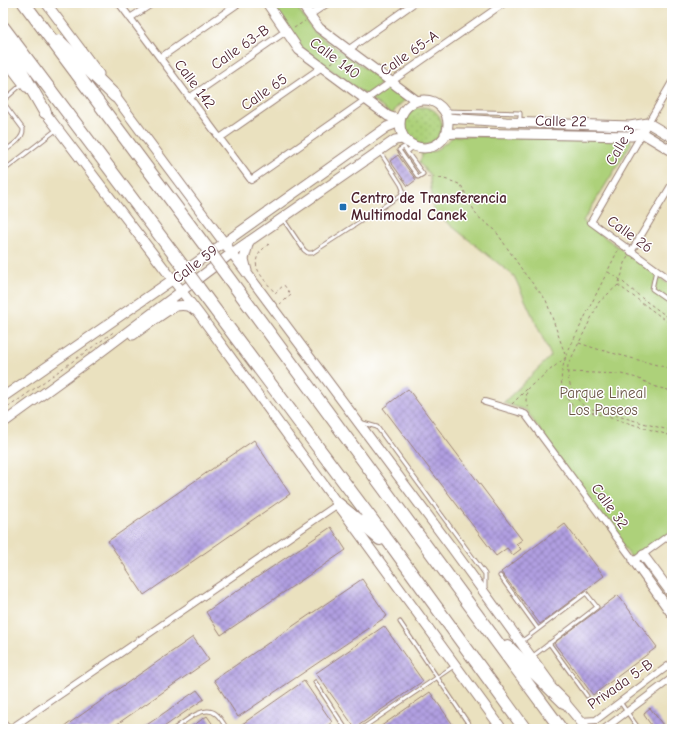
<svg xmlns="http://www.w3.org/2000/svg" width="675" height="732" viewBox="0 0 675 732" font-family="'Comic Neue',sans-serif">
<style>
.grass{fill:url(#grass-dots);stroke:#7c7852}
.park{fill:#add17a;stroke:#7c7852}
.building{fill:url(#building-cross-hatch)}
.lines{fill:none;stroke-linecap:round;stroke-linejoin:round}
.lane-casing{stroke:#9a8075;stroke-width:5}
.street-casing{stroke:#9a8075;stroke-width:8}
.secondary-casing{stroke:#9a8075;stroke-width:11}
.highway-casing{stroke:#9a8075;stroke-width:14}
.path{stroke:#9a8075;stroke-width:1;stroke-dasharray:3 3;stroke-linecap:butt}
.lane{stroke:#fff;stroke-width:3}
.street{stroke:#fff;stroke-width:6}
.secondary{stroke:#fff;stroke-width:9}
.highway{stroke:#fff;stroke-width:12}
.highway-bridge-casing{stroke:#9a8075;stroke-width:14;stroke-linecap:butt}
.highway-bridge{stroke:#fff;stroke-width:12}
.poi-dot{fill:#1f6fb2;stroke:#fff;stroke-width:1.5}
.labels{text-anchor:middle;stroke-width:3;stroke-linejoin:round;paint-order:stroke}
.street-label{font-size:15px;fill:#4a1f2b;stroke:#fff}
.poi-label{font-size:15px;font-weight:bold;fill:#4a1f2b;stroke:#fff;text-anchor:start}
.park-label{font-size:15px;fill:#685443;stroke:#fff}
</style>
<defs>
<pattern id="grass-dots" width="8" height="8" patternUnits="userSpaceOnUse"><rect width="8" height="8" fill="#add17a"/><path d="M2 2h.1M6 6h.1" fill="none" stroke="#96b36a" stroke-width="1.8" stroke-linecap="round"/></pattern>
<pattern id="building-cross-hatch" width="8" height="8" patternUnits="userSpaceOnUse"><rect width="8" height="8" fill="#b09fe1"/><path d="M0 0l8 8M0 8l8-8" fill="none" stroke="#9181b7"/></pattern>
</defs>
<rect width="100%" height="100%" fill="#fff"/>
<filter id="ink" filterUnits="userSpaceOnUse"><feTurbulence type="fractalNoise" baseFrequency=".025" numOctaves="2"/><feDisplacementMap in="SourceGraphic" scale="8" xChannelSelector="R" yChannelSelector="G"/><feConvolveMatrix kernelMatrix="1 2 1 2 8 2 1 2 1" color-interpolation-filters="sRGB"/></filter>
<filter id="wash" filterUnits="userSpaceOnUse"><feTurbulence type="fractalNoise" baseFrequency=".012" numOctaves="4" result="noise"/><feDisplacementMap in="SourceGraphic" scale="16" xChannelSelector="R" yChannelSelector="G"/><feGaussianBlur stdDeviation="0.9" result="paint"/><feColorMatrix in="noise" values="0 0 0 0 0 0 0 0 0 0 0 0 0 0 0 0 0 1.4 0 .05"/><feComposite in="paint" operator="in"/></filter>
<g filter="url(#wash)">
<rect width="100%" height="100%" fill="#eae1bf"/>
<path class="grass" d="M404 126a19 19 0 1 1 38 0a19 19 0 1 1-38 0Z"/>
<path class="park" d="M270,3H294L315,33L384,82L366,95L301,48Z
M390,86L406,99L397,107L392,115L371,99Z
M454,136L630,139L631,144L583,221L672,287V531L634,561L571,476L526,410L503,403L551,356L514,276L434,212L430,181V175L419,163L422,156L421,153L435,151Z"/>
<g id="blocks">
<path class="building" d="M398,155L416,180L408,186L390,161Z
M408,389L522,540L516,544L521,549L513,555L507,548L496,556L383,408Z
M254,440L290,494L144,595L108,541Z
M565,524L604,576L540,624L501,572Z
M331,527L346,550L221,635L206,612Z
M362,579L387,616L238,717L214,680Z
M618,595L657,647L593,695L554,643Z
M384,626L423,681L355,728L316,673Z
M193,637L209,660L110,729H61Z
M304,681L332,722L323,729H235Z
M197,690L204,699L161,729H141Z
M430,692L456,729H377Z
M650,708L666,729H654L644,715L645,712Z
M207,716L216,729H188Z"/>
</g>
</g>
<g filter="url(#ink)">
<use href="#blocks" fill-opacity="0" stroke="#9a8075" stroke-width="1"/>
<g class="lines">
<g class="lane-casing">
<path id="lane" d="M3,101L21,85
M3,102L23,129C24,139 10,147 3,152
M444,111L520,113V121
M407,152L423,174L418,177L399,150L404,147L407,152L415,146
M3,171L56,130
M283,219L304,250L308,253H312L401,195L403,190L401,185L380,152
M656,270L652,289L672,303
M363,423L377,427L485,574V590
M500,576L538,629
M400,622L472,729
M521,642L586,593L597,607L533,656
M549,643L587,696
M315,682L346,729
M620,702L639,729
M174,729C184,722 204,704 216,714C220,717 224,724 227,729
M361,729L454,666"/>
</g>
<g class="street-casing">
<path id="street" d="M119,3L251,180L504,3
M310,15L328,3
M130,18L153,3
M348,50L414,3
M160,58L239,3
M672,82L591,222L672,281
M189,98L286,31
M220,138L322,67
M631,252L672,184
M485,402L525,414L634,561L672,533
M581,721L596,720L672,663
M3,723L8,729
M10,729L338,504
M604,729L672,678"/>
</g>
<g class="secondary-casing">
<path id="secondary" d="M46,3L99,74
M267,3L299,50L388,116L400,120
M301,3L319,28L417,101
M3,57L26,87
M111,91L452,548L550,683
M400 124a24 24 0 1 1 48 0a24 24 0 1 1-48 0Z
M41,107L199,314L502,729
M447,118L506,122L630,126L648,123L672,137
M445,134L457,133L632,136L642,133L672,151
M247,271L244,259L249,241
M133,335C142,329 168,309 176,306C183,305 190,305 194,310
M3,397L172,280L387,127L400,122
M3,423L94,357L232,253L395,140L402,139L409,143
M643,555L672,594
M634,561L672,614
M561,698L587,729"/>
</g>
<g class="highway-casing">
<path id="highway" d="M24,3L206,247
M3,27L182,265
M3,39L45,112
M59,41L115,96
M222,269L561,729
M198,287L394,549L525,729
M338,504L380,539
M508,647L564,702"/>
</g>
<path class="path" d="M294,28L305,21
M331,63L342,56
M427,177C439,177 450,180 461,185L477,216L495,230L525,274L546,300L566,357L527,389L526,401L529,409
M269,244C244,262 261,275 275,293L284,285L291,295L280,304
M618,250L569,349C560,371 556,389 574,407L672,436
M628,257L624,263L622,274L618,285L599,302L568,365C566,381 573,396 585,407L672,431
M608,272L618,278L643,299L672,320
M618,285L672,325
M579,343L597,349L672,369
M567,372L621,374L637,378L656,387L672,391
M512,404L527,389
M3,411L115,331"/>
<use href="#lane" class="lane"/>
<use href="#street" class="street"/>
<use href="#secondary" class="secondary"/>
<use href="#highway" class="highway"/>
<g class="highway-bridge-casing">
<path id="highway-bridge" d="M206,247L222,269
M182,265L198,287"/>
</g>
<use href="#highway-bridge" class="highway-bridge"/>
</g>
</g>
<rect class="poi-dot" x="339" y="203" width="8" height="8" rx="2"/>
<g class="labels">
<g class="street-label">
<text transform="translate(240 47) rotate(-35)" y="5">Calle 63-B</text>
<text transform="translate(409 53) rotate(-35)" y="5">Calle 65-A</text>
<text transform="translate(335 58) rotate(37)" y="5">Calle 140</text>
<text transform="translate(195 84) rotate(53)" y="5">Calle 142</text>
<text transform="translate(264 92) rotate(-35)" y="5">Calle 65</text>
<text transform="translate(561 121) rotate(1)" y="5">Calle 22</text>
<text transform="translate(620 145) rotate(-60)" y="5">Calle 3</text>
<text transform="translate(630 234) rotate(36)" y="5">Calle 26</text>
<text transform="translate(195 264) rotate(-37)" y="5">Calle 59</text>
<text transform="translate(610 506) rotate(54)" y="5">Calle 32</text>
<text transform="translate(620 684) rotate(-35)" y="5">Privada 5-B</text>
</g>
<g class="poi-label">
<text x="351" y="203">Centro de Transferencia<tspan x="351" dy="17">Multimodal Canek</tspan></text>
</g>
<g class="park-label">
<text x="603" y="398">Parque Lineal<tspan x="603" dy="17">Los Paseos</tspan></text>
</g>
</g>
<rect width="675" height="732" fill="none" stroke="#fff" stroke-width="16"/>
</svg>
